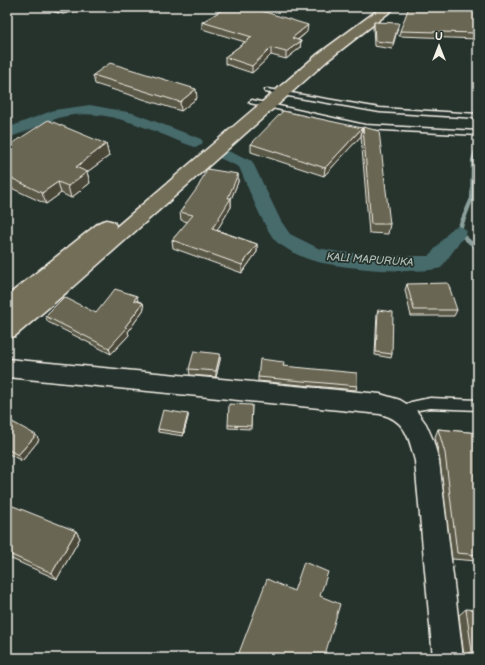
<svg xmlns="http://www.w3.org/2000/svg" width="485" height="665" viewBox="0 0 485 665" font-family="'Balsamiq Sans',sans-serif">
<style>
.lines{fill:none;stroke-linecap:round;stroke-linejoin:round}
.stream{fill:#8ca09c;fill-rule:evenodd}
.canal{fill:#466a6a;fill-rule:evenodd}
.service-casing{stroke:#f4f1e8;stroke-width:3}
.minor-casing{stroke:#f4f1e8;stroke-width:3}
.trunk-casing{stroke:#f4f1e8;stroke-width:3}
.service{fill:#26332d;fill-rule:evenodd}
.minor{fill:#26332d;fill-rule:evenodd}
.trunk{fill:#726e59;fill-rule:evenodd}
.wall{fill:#5a5847;stroke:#f4f1e8}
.shaded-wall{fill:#4a4739;stroke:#f4f1e8}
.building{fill:#696652;stroke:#f4f1e8}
.labels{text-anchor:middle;stroke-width:3.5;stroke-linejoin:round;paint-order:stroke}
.water-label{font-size:11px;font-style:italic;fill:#aebbb6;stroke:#26332d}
</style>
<rect width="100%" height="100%" fill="#26332d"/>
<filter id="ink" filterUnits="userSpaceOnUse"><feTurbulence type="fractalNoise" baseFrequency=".025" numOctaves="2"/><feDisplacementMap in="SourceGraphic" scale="8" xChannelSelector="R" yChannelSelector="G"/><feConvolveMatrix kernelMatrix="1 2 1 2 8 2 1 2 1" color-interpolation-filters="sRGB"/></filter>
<g filter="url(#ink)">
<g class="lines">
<path class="stream" d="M476,144H478V152L475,160L474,198L461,232L478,246V251L476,250L455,232L470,198L471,160Z"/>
<path class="canal" d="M90,105L133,113L201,139L203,142L201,145L195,147L189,145C149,130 106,106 62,117C43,122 26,133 7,138V128L54,110Z
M223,149L252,161L281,221L290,234L318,248L339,252L397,256H429L452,228L458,226L464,228L467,232L441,268C417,275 331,268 308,259C299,256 286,249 278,243C265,232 247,185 239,167L217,157L215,154L217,151Z"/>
<g class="service-casing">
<path id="service" d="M267,89L380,108L478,114V118L380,112L265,92V90Z
M252,100L365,125L478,131V135L365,129L250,103L249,102Z
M430,398L478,400V410L430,408L413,411L402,416L398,414L396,411L398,408L411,402Z"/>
</g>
<g class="minor-casing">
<path id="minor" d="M45,7H84L82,9L63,13L47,9Z
M7,359L380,394L400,400L416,410L426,424L433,440L439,461L463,658H433L415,461C409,438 406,420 380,414L7,377Z"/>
</g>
<g class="trunk-casing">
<path id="trunk" d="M382,7H396L328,60L68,291L15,336L7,338V318L11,315L7,316V296L100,222L107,220L114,222L116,226L115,228L318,54Z"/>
</g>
<use href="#service" class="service"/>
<use href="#minor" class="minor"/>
<use href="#trunk" class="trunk"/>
</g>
<path class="wall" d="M478,7V39L399,36L400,31Z
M202,22L307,32L298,40L301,41L300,48L286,59L271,55L252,73L225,64V57L245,42L202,29Z
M374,22L398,28L392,49L374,46L373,27Z
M93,75L197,98L181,111L95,84Z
M363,127L390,224L388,234L369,233L361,136Z
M362,128L361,136L324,176L251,152V144Z
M106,144L109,156L87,172L90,183L71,198L61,193L46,204L7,186V147Z
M238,174V182L231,199V207L217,230L257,244V252L242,273L173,248L172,240L188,222L181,220L180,212Z
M407,284L457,310L454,316H411L405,290Z
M138,301L143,303L144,309L128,332L129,335L111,354L48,322L45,316L96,313Z
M378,310L392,354L391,358L375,355L377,313Z
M220,354V360L216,377L190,375L189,369Z
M283,366L357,386L356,390L258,381V377Z
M252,405L251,429L228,428V425Z
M188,414V417L183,436L158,432V429Z
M7,419L39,440L22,461L7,453Z
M438,429L478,433V561L452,559L440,461L435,437Z
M7,506L76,531L80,538L57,579L7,557Z
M466,609L478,658H461L464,656L459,615Z"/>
<path class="shaded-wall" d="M308,25L307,32L291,45L292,38Z
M301,41L300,48L286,59V52Z
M271,48V55L252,73V66Z
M196,89L197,98L181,111L180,102Z
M362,128L361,136L324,176L325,168Z
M106,144L109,156L87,172L90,183L71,198L68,186L76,167Z
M238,174V182L231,199V207L213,237L212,229Z
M58,182L61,193L46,204L42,193Z
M257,244V252L242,273V265Z
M137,296L138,302L134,300Z
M143,303L144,309L128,332L129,335L111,354L109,348Z
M220,354V360L216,377V371Z
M188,414V417L183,436V433Z
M36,435L39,440L22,461L18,455Z
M76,531L80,538L57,579L52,573Z"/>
<path class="building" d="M227,7H249L308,25L292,38L301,41L286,52L271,48L252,66L225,57L252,37L202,22Z
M409,7H478V33L400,31Z
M374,22L399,23L393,43L375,41Z
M110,63L196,89L180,102L93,75Z
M283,111L362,128L325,168L251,144Z
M48,120L106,144L76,167L87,172L68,186L58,182L42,193L7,176V147Z
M363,127L379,131L390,224H371Z
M207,169L238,174L228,198H231L212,229L257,244L242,265L172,240L193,215L180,212L198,187Z
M448,283L457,310H414L407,284Z
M115,289L137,296L134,300L143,303L125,327L127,328L109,348L45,316L64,297L96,313Z
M378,310L393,312L392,354L376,352Z
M194,351L220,354L216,371L189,369Z
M260,359L284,362L283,366L357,373V386L258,377Z
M229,404L252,405L251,426L228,425Z
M163,410L188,414L183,433L158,429Z
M7,419L36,435L18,455L7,449Z
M438,429L478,433V555L457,553L445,453Z
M8,504L76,531L52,573L7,553V506Z
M304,562L328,572L320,596L340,604L324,658H237L267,579L294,591Z
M466,609L478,610V658H467L466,654L472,652Z"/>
</g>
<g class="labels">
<g class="water-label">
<text transform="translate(370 259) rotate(4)" y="4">KALI MAPURUKA</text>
</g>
</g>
<rect width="485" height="665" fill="none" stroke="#26332d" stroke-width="24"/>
<rect x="12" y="12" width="461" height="641" fill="none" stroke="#f4f1e8" stroke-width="1.5" filter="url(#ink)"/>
<g transform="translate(439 46)" stroke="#26332d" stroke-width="3" paint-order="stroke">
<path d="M0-3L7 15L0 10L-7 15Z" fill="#f4f1e8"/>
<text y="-6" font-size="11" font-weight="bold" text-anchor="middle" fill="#f4f1e8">U</text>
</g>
</svg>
